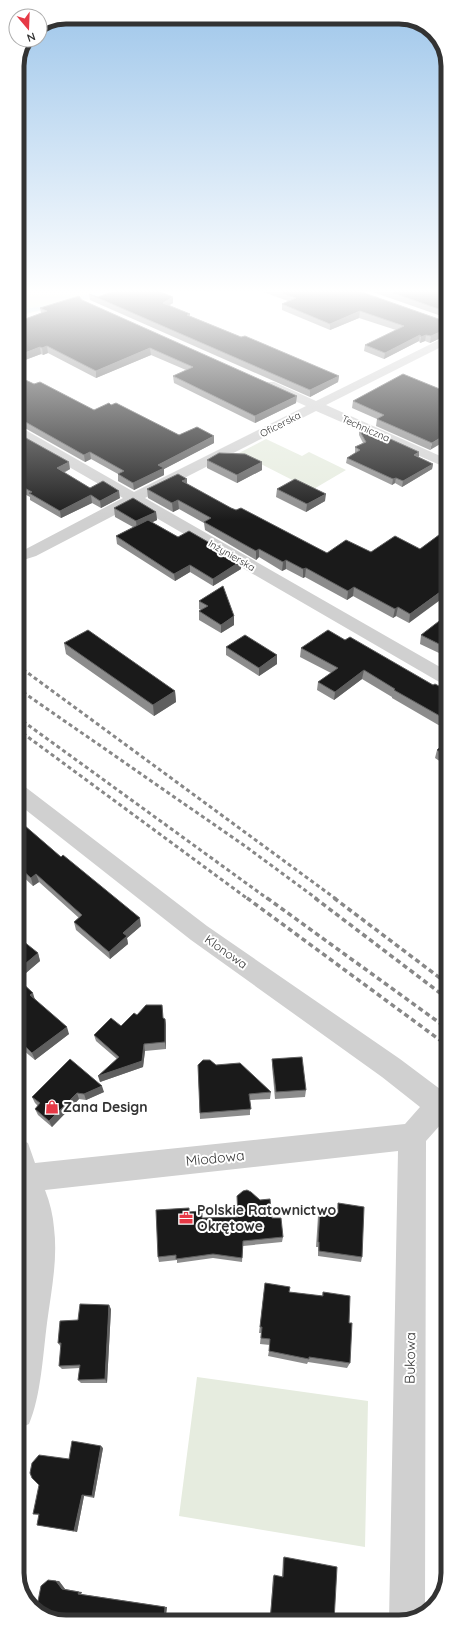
<svg xmlns="http://www.w3.org/2000/svg" width="465" height="1639" viewBox="0 0 465 1639" font-family="Quicksand,sans-serif">
<style>
.green{fill:#e6ecdf}
.lines{fill:none;stroke-linecap:round;stroke-linejoin:round}
.stream{stroke:#cfe2ee;stroke-width:3.5}
.minor{fill:#d0d0d0;fill-rule:evenodd}
.rail-far1{stroke:#888;stroke-width:3;stroke-dasharray:4 3;stroke-linecap:butt}
.rail{stroke:#888;stroke-width:3.5;stroke-dasharray:5 3.5;stroke-linecap:butt}
.wall{fill:#8c8c8c}
.shaded-wall{fill:#5f5f5f}
.building{fill:#1a1a1a;stroke:#5f5f5f}
.labels{text-anchor:middle;stroke-width:4;stroke-linejoin:round;paint-order:stroke}
.far-street-label{font-size:10px;fill:#333;stroke:#fff}
.street-label{font-size:12px;fill:#333;stroke:#fff}
.near-poi-label{font-size:14px;font-weight:bold;fill:#333;stroke:#fff;text-anchor:start}
.near-street-label{font-size:14px;fill:#333;stroke:#fff}
.rim{fill:none;stroke:#333;stroke-width:5}
</style>
<rect width="100%" height="100%" fill="#fff"/>
<path class="green" d="M17,290H130L17,316Z
M266,439L302,456L309,452L346,470L312,490L239,453Z
M197,1377L368,1401L365,1547L179,1516Z"/>
<g class="lines">
<path class="stream" d="M76,300L109,290
M17,312L49,307"/>
<path class="minor" d="M447,336V344L326,405L447,459V468L316,411L145,498L447,671V685L441,683L134,505L36,556L17,562V552L24,550L123,498L17,437V427L22,428L134,492L306,406L266,388L264,385L266,382H274L316,401Z
M17,784L24,786L207,926L400,1059L448,1095V1125L442,1123L426,1141L425,1611L409,1621H389L398,1151L45,1190C50,1203 53,1215 54,1228C58,1260 51,1292 47,1323C43,1354 41,1396 29,1424L18,1429V1313L25,1260L26,1229L22,1204L18,1193V1139L28,1143L35,1163L405,1124L420,1107L382,1077L191,940L17,803Z"/>
<path class="rail-far1" d="M17,665L336,899
M17,688L245,846L317,899
M17,717L268,899
M17,729L248,899"/>
<path class="rail" d="M247,898L448,1046
M267,898L448,1029
M315,898L448,999
M334,898L448,984"/>
</g>
<path class="wall" d="M258,290H356L447,322V335L430,343L425,341L420,343L419,341L384,359L364,351L365,345L396,330L359,318L330,330L282,310V304L288,301Z
M367,290H447V318Z
M89,294L98,297H173V303L169,305L190,314V316L241,337L339,376L338,382L310,397L90,300Z
M82,300L296,403L255,423L174,383L173,376L186,370L151,355L96,378L48,353L43,355L41,354L17,363V322L41,313L40,308Z
M447,339V349L443,348L444,341Z
M17,376L34,384L94,410L179,435L214,443L164,469V475L134,490L118,481V474L91,459L85,462L23,427L17,426Z
M447,392L430,450L376,426L377,419L352,408L353,401Z
M359,430L433,464L432,469L402,487L395,483L392,485L346,463L347,458L355,453V447L363,443L359,435Z
M17,433L70,469L64,473L90,488L120,498L101,508L92,503L61,518L30,500V497L17,490Z
M207,460L262,462V470L237,483L207,468Z
M187,479V484L231,508L327,553L371,552L420,549L447,529L409,623L396,616L393,618L353,596L347,600L305,577L303,578L286,569L282,571L259,557L256,560L205,530L204,523L179,509L173,512L148,498L147,489Z
M277,489L325,501L306,512L276,497Z
M114,508L156,512L157,520L152,522L178,537L241,561V569L213,586L190,572L175,581L117,544L116,536L133,527L115,517Z
M223,586L234,625L221,633L199,620V611L201,610L199,609V601Z
M421,635L447,646L439,653L420,644Z
M345,640L433,685L447,690V730L392,698V697L362,679L334,700L317,690L318,682L331,673L300,657L301,648Z
M64,643L175,691L176,702L154,716L66,654Z
M226,647L277,664L259,676L226,655Z
M447,741V766L435,758L437,750Z
M17,819L141,926L127,938L128,944L110,959L76,930L74,922L79,918L39,882L33,886L18,872Z
M18,946L38,953L40,961L18,979L35,999L69,1034L35,1060L23,1050L18,1055Z
M162,1005L163,1018L165,1019L166,1025V1049L145,1051L143,1067L100,1082L117,1059L96,1041L94,1035L121,1026L137,1015Z
M70,1059L104,1092L86,1100L79,1099L52,1127L38,1115L35,1109L38,1106L35,1103L32,1097Z
M272,1059L306,1090L305,1097L275,1099L272,1066Z
M198,1065H216L271,1092L270,1099L250,1100V1115L200,1119Z
M338,1203L362,1257L361,1262L318,1256V1247H316L318,1216L320,1210L337,1213Z
M189,1212L200,1213L202,1218L238,1217L272,1218L283,1237L282,1242L243,1246L242,1262L213,1258L177,1263V1260L159,1262L158,1257Z
M265,1283L289,1292L322,1296L323,1292L349,1323L350,1363L347,1368L308,1362L307,1364L268,1356L270,1345L260,1344L261,1333H259Z
M111,1309L107,1383H81L78,1380L80,1368L62,1369L59,1366L61,1347L58,1343Z
M103,1448L94,1498L84,1496L77,1532L37,1525L39,1515L33,1514L69,1459Z
M284,1557L334,1621H270L273,1576L282,1577L283,1558Z
M48,1580L59,1581L65,1589L82,1592L81,1594L167,1607L165,1622L41,1586Z"/>
<path class="shaded-wall" d="M173,297V303L163,309V303Z
M360,311L359,318L330,330V324Z
M447,329V335L430,343L431,336Z
M420,335L419,341L384,359L385,353Z
M426,335L425,341L420,343L421,337Z
M47,346L48,353L43,355L42,348Z
M40,347L41,354L17,363V356Z
M150,348L151,355L96,378V371Z
M339,376L338,382L310,397V390Z
M297,396L296,403L255,423V416Z
M447,434V440L430,450L432,443Z
M214,436V443L164,469V475L134,490L133,483L158,465Z
M90,452L91,459L85,462L84,455Z
M419,452V457L414,455Z
M69,462L70,469L58,475L57,468Z
M262,462V470L237,483V475Z
M433,464L432,469L402,487L403,481Z
M396,478L395,483L392,485L393,479Z
M187,479V488L182,481Z
M119,491L120,498L101,508L100,501Z
M326,494L325,501L306,512L307,504Z
M91,495L92,503L61,518L60,511Z
M178,500L179,509L173,512L172,503Z
M156,512L157,520L137,530L136,521Z
M259,549V557L256,560V551Z
M286,560V569L282,571L283,562Z
M241,561V569L213,586V579Z
M190,565V572L175,581L174,574Z
M306,568L305,577L303,578V569Z
M354,587L353,596L347,600L348,591Z
M447,587V595L409,623L410,614Z
M398,607L396,616L393,618L395,609Z
M234,616V625L221,633V625Z
M447,639V646L439,653L441,645Z
M277,655V664L259,676V668Z
M364,670L362,679L334,700L335,692Z
M175,691L176,702L154,716L153,705Z
M36,874L39,882L33,886L31,878Z
M140,918L141,926L127,938L128,944L110,959L109,952L123,933Z
M38,953L40,961L18,980V970Z
M33,993L35,1000L30,995Z
M165,1019L166,1025V1049L165,1042Z
M67,1027L69,1034L35,1060L32,1053Z
M21,1042L23,1050L18,1055V1045Z
M144,1044L145,1051L143,1067L100,1082L98,1076Z
M102,1086L104,1092L86,1100L84,1094Z
M77,1093L79,1099L52,1127L49,1121Z
M109,1305L111,1309L107,1383L105,1379Z
M101,1446L103,1448L94,1498L92,1496Z
M82,1495L84,1496L77,1532L74,1531Z
M56,1581H59L65,1589H62Z
M79,1592H82L81,1594H78Z
M165,1607H167L165,1622H164Z"/>
<path class="building" d="M116,290H156L173,297L163,303L190,314L187,315L241,337L245,336L339,376L310,390L89,294L98,297Z
M274,290H356L447,322V329L431,336L426,335L421,337L420,335L385,353L365,345L404,326L360,311L330,324L282,304L296,298Z
M385,290H447V312Z
M79,296L82,300L297,396L255,416L173,376L193,367L150,348L96,371L47,346L42,348L40,347L17,356V322L47,311L40,308Z
M447,339V343L444,341Z
M403,374L447,392V434L432,443L377,419L384,415L353,401Z
M17,376L34,384L40,382L94,410L109,403L111,405L116,403L179,435L197,427L214,436L158,465L164,468L133,483L118,474L124,471L90,452L84,455L22,420L17,419Z
M364,427L419,452L414,455L433,464L403,481L396,478L393,479L347,458L360,450L355,447L366,442L359,430Z
M17,433L69,462L57,468L90,488L103,481L119,491L100,501L91,495L60,511L29,493L32,492L17,484Z
M219,453L245,454L262,462L237,475L207,460Z
M178,474L187,479L182,481L231,508L236,510L241,508L327,553L346,540L371,552L395,536L420,549L447,529V587L410,614L398,607L395,609L354,587L348,591L306,568L303,569L286,560L283,562L259,549L256,551L204,522L211,518L178,500L172,503L147,489Z
M295,479L326,494L307,504L277,489Z
M133,498L156,512L136,521L114,508Z
M148,520L178,537L189,531L241,561L213,579L190,565L174,574L116,536Z
M223,586L234,616L221,625L199,611L208,606L199,601Z
M447,615V639L441,645L421,635Z
M88,630L175,691L153,705L64,643Z
M328,630L345,640L350,637L433,685L435,684L447,690V720L394,690L395,689L364,670L335,692L318,682L338,668L301,648Z
M245,635L277,655L259,668L226,647Z
M447,741V756L437,750Z
M17,819L61,857L63,855L140,918L123,933L127,936L109,952L74,922L82,915L36,874L31,878L18,866Z
M23,941L38,953L18,970V946Z
M18,979L33,993L30,995L67,1027L32,1053L21,1042L18,1045Z
M146,1005H162L163,1018L165,1019V1042L144,1044L142,1061L98,1076L119,1057L94,1035L111,1018L121,1026L134,1013L137,1015Z
M302,1057L306,1090L276,1092L272,1059Z
M70,1059L102,1086L84,1094L77,1093L49,1121L35,1109L40,1103L32,1097Z
M203,1060H210L216,1065L240,1063L271,1092L249,1094L251,1109L200,1113L198,1065Z
M247,1190L251,1192L260,1200L270,1199L272,1218H281L283,1237L243,1241L242,1258L213,1254L176,1259V1255L158,1257L156,1210L189,1208V1212L200,1211V1213H202V1218L238,1217L237,1196L243,1191Z
M338,1203L364,1207L362,1257L319,1251V1242H318L320,1210L338,1213Z
M265,1283L290,1287L289,1292L323,1296V1292L350,1296L349,1323H352L350,1363L309,1357V1359L269,1351L270,1339L261,1338L262,1327H260Z
M80,1304L109,1305L105,1379L78,1380L80,1365L59,1366L61,1343H58L60,1321L78,1320Z
M72,1441L101,1446L92,1496L82,1495L74,1531L37,1525L39,1514H33L39,1485L32,1478L30,1473L32,1463L39,1455L69,1459Z
M284,1557L337,1567L334,1621H270L274,1575L283,1577Z
M48,1580L56,1581L62,1589L79,1592L78,1594L165,1607L164,1622H62L36,1611L41,1586Z"/>
<linearGradient id="sky" x2="0" y2="1"><stop stop-color="#9ec6ea"/><stop offset="0.56" stop-color="#fff"/><stop offset="1" stop-color="#fff" stop-opacity="0"/></linearGradient>
<rect width="465" height="520" fill="url(#sky)"/>
<defs>
<g id="shop-bare" transform="scale(1.08)"><path d="M-5-2.5h2.3a2.7 3.5 0 0 1 5.4 0H5L5.5 6h-11ZM-1.5-2.5h3a1.5 2.3 0 0 0-3 0Z" fill="#e63946" stroke="#fff" stroke-width="2.5" paint-order="stroke"/></g>
<g id="office-bare" transform="scale(1.08)"><path d="M-6-3h4V-5.5h4V-3h4V5H-6ZM-1-4.5V-3h2v-1.5ZM-6 0V1H6V0Z" fill="#e63946" stroke="#fff" stroke-width="2.5" paint-order="stroke"/></g>
</defs>
<g fill-rule="evenodd">
<use href="#shop-bare" x="52" y="1107"/>
<use href="#office-bare" x="186" y="1218"/>
</g>
<g class="labels">
<g class="far-street-label">
<text transform="translate(280 424) rotate(-27)" y="4">Oficerska</text>
<text transform="translate(366 428) rotate(24)" y="4">Techniczna</text>
<text transform="translate(232 555) rotate(30)" y="4">Inżynierska</text>
</g>
<g class="street-label">
<text transform="translate(226 952) rotate(35)" y="4">Klonowa</text>
</g>
<g class="near-poi-label">
<text x="63" y="1112">Zana Design</text>
<text x="197" y="1215">Polskie Ratownictwo<tspan x="197" dy="16">Okrętowe</tspan></text>
</g>
<g class="near-street-label">
<text transform="translate(215 1158) rotate(-6)" y="5">Miodowa</text>
<text transform="translate(410 1358) rotate(-89)" y="5">Bukowa</text>
</g>
</g>
<path d="M0 0H465V1639H0ZM66 24H399A42 42 0 0 1 441 66V1573A42 42 0 0 1 399 1615H66A42 42 0 0 1 24 1573V66A42 42 0 0 1 66 24Z" fill="#fff" fill-rule="evenodd"/>
<path class="rim" d="M66 24H399A42 42 0 0 1 441 66V1573A42 42 0 0 1 399 1615H66A42 42 0 0 1 24 1573V66A42 42 0 0 1 66 24Z"/>
<g transform="translate(28 28) rotate(161)"><circle r="19" fill="#ffffff" stroke="#adadad"/>
<path d="M0-3L7 15L0 10L-7 15Z" fill="#e63946"/>
<text y="-6" font-size="11" font-weight="bold" text-anchor="middle" fill="#333333">N</text>
</g>
</svg>
